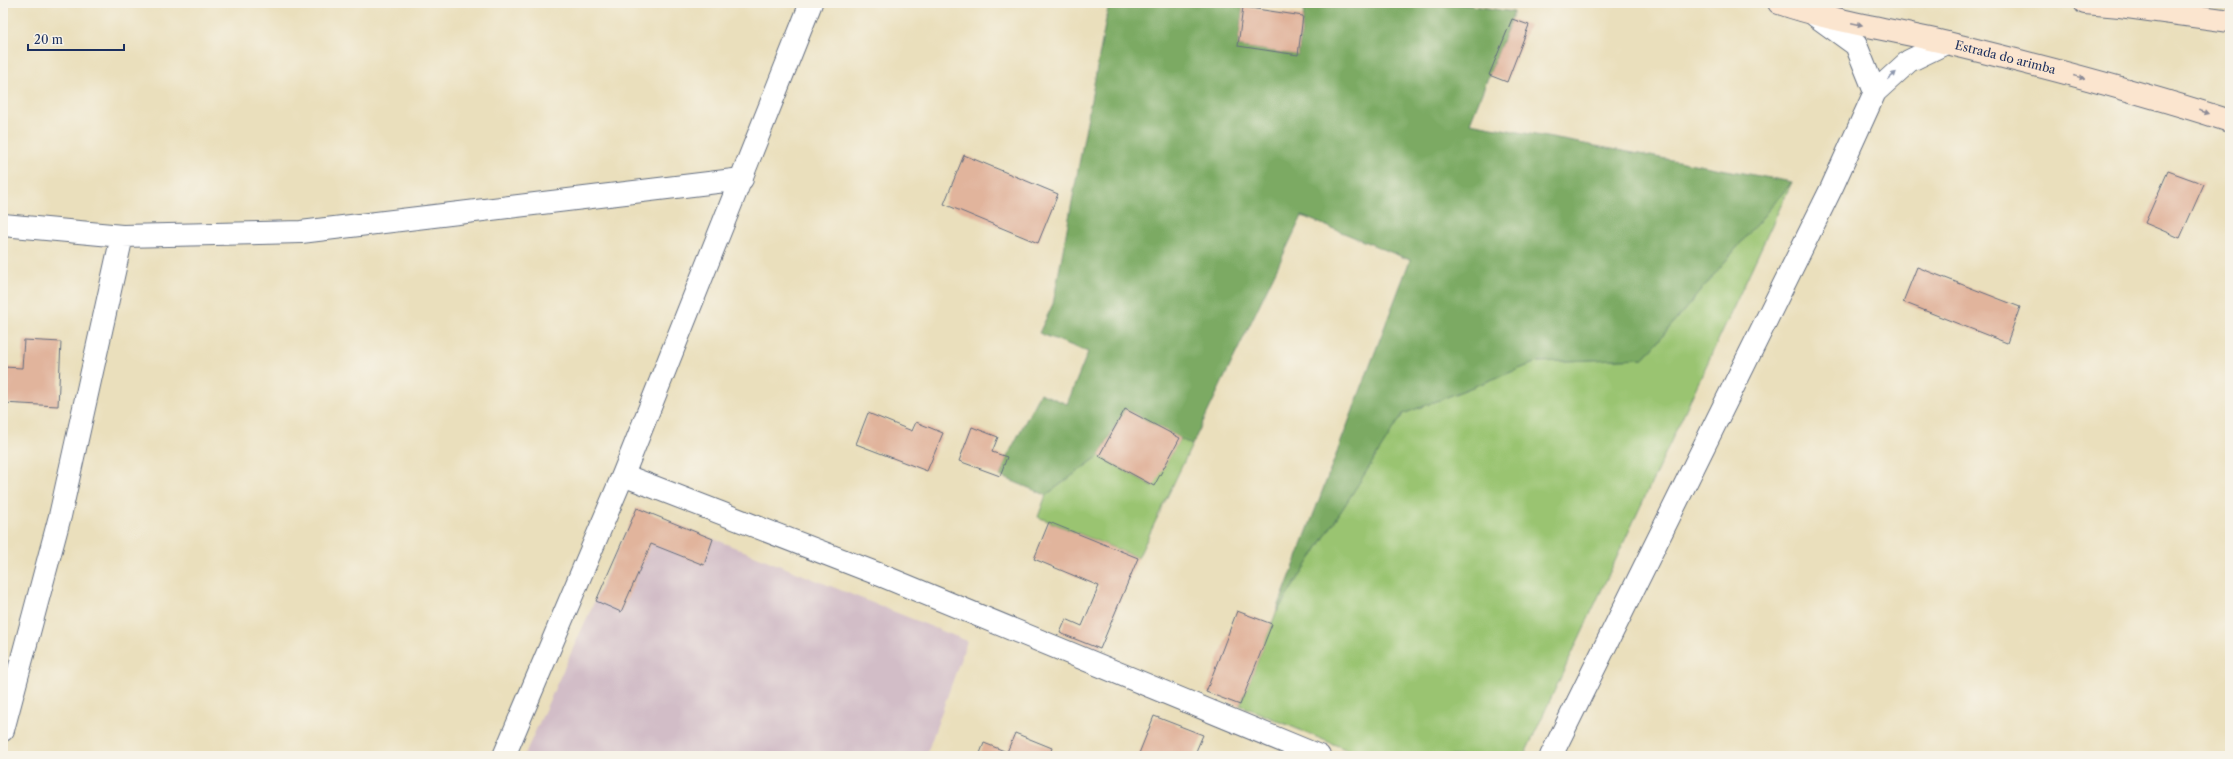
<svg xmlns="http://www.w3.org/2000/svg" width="2233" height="759" viewBox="0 0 2233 759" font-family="'Libre Caslon Text',serif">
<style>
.industrial{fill:#d2bdc7}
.green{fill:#9ac471;stroke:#5a7a68}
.forest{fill:#7baa63;stroke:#4b6c60}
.building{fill:#e1b49c}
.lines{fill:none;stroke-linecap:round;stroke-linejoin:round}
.street-casing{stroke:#636d7f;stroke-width:24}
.secondary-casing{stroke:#636d7f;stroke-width:24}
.street{stroke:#fff;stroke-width:22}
.secondary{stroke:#fbe5cf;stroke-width:22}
.oneway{fill:#8b8a96}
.oneway2{fill:#8d97ae}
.labels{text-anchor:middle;stroke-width:4;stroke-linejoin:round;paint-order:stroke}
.street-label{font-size:12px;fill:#1b2f5e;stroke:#f7f3e8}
</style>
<rect width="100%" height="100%" fill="#f7f3e8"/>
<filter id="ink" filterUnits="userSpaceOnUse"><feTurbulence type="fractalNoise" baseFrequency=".025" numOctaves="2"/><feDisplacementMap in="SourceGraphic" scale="8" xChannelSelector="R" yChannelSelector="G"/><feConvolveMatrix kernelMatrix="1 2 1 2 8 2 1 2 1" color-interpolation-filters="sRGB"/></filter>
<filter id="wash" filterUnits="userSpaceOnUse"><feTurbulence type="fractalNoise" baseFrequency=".012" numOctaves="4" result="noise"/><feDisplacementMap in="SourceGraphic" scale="16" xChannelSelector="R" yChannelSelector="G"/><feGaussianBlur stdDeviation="0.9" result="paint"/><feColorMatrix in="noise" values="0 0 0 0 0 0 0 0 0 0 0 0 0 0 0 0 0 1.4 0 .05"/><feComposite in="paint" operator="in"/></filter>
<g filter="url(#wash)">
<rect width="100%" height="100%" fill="#eadfbc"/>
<path class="industrial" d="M637,508L967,641L926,756H524Z"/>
<path class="green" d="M1792,182L1524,756H1362L1240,705L1276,613L1403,414L1537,362L1644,358Z
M1180,438L1192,445L1138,558L1038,517L1046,495L1099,456L1153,486Z"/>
<path class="forest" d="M1109,3H1213L1243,7L1238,46L1298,55L1305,3H1454L1514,12L1470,123L1792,182L1644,358L1537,362L1403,414L1276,613L1410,260L1302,216L1192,445L1125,409L1099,456L1046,495L1000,476L1007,457L1040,393L1067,404L1088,352L1039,333L1053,304Z"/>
<g id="blocks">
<path class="building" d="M1243,7L1303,16L1298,55L1238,46Z
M1512,19L1529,25L1507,82L1489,75Z
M964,155L1058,194L1038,243L944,204Z
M2168,171L2204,184L2180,238L2145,223Z
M1917,267L2020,307L2007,343L1903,302Z
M24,340L61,342L58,406L3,403V367L22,368Z
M1125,409L1180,438L1154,486L1099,456Z
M868,413L912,431L916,422L943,433L927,471L856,444Z
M972,427L998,437L992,452L1007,457L1000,476L959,461Z
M637,508L713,539L704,565L651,544L621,612L596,601Z
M1049,522L1138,558L1100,649L1060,633L1066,619L1082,626L1099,586L1034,559Z
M1237,611L1272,624L1240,705L1206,692Z
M1154,716L1203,735L1194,756H1138Z
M1015,733L1052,748L1049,756H979L984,743L1007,752Z"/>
</g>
</g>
<g filter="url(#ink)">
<use href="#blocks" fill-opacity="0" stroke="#636d7f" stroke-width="1"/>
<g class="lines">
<g class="street-casing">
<path id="street" d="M1816,16L1856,45L1875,92L1909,61L1946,43
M3,225L122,236
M623,475L878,574L1319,756
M3,730L60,516L122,236L301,232L742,179
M504,756L623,475L811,3
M1551,756L1832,187L1875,92"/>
</g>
<g class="secondary-casing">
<g id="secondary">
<path id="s1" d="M1779,3C1834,22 1891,29 1947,43C2042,66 2137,91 2230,121"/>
<path d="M2085,3L2120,6L2230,21"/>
</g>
</g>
<use href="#street" class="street"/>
<use href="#secondary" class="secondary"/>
</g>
<defs><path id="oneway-solid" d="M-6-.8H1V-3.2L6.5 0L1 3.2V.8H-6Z"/></defs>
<g class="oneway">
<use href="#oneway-solid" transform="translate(1857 24) rotate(12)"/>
<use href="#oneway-solid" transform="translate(2079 77) rotate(15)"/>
<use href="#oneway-solid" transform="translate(2204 112) rotate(18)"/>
</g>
<use class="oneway2" href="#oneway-solid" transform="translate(1892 76) rotate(-42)"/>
</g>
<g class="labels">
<g class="street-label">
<text dy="4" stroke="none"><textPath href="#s1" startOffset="233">Estrada do arimba</textPath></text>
</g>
</g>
<rect width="2233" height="759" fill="none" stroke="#f7f3e8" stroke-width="16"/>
<path d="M28 44v6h96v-6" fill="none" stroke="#1b2f5e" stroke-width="2"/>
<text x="34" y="44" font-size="12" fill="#1b2f5e" stroke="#f7f3e8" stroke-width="3" paint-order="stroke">20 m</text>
</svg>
